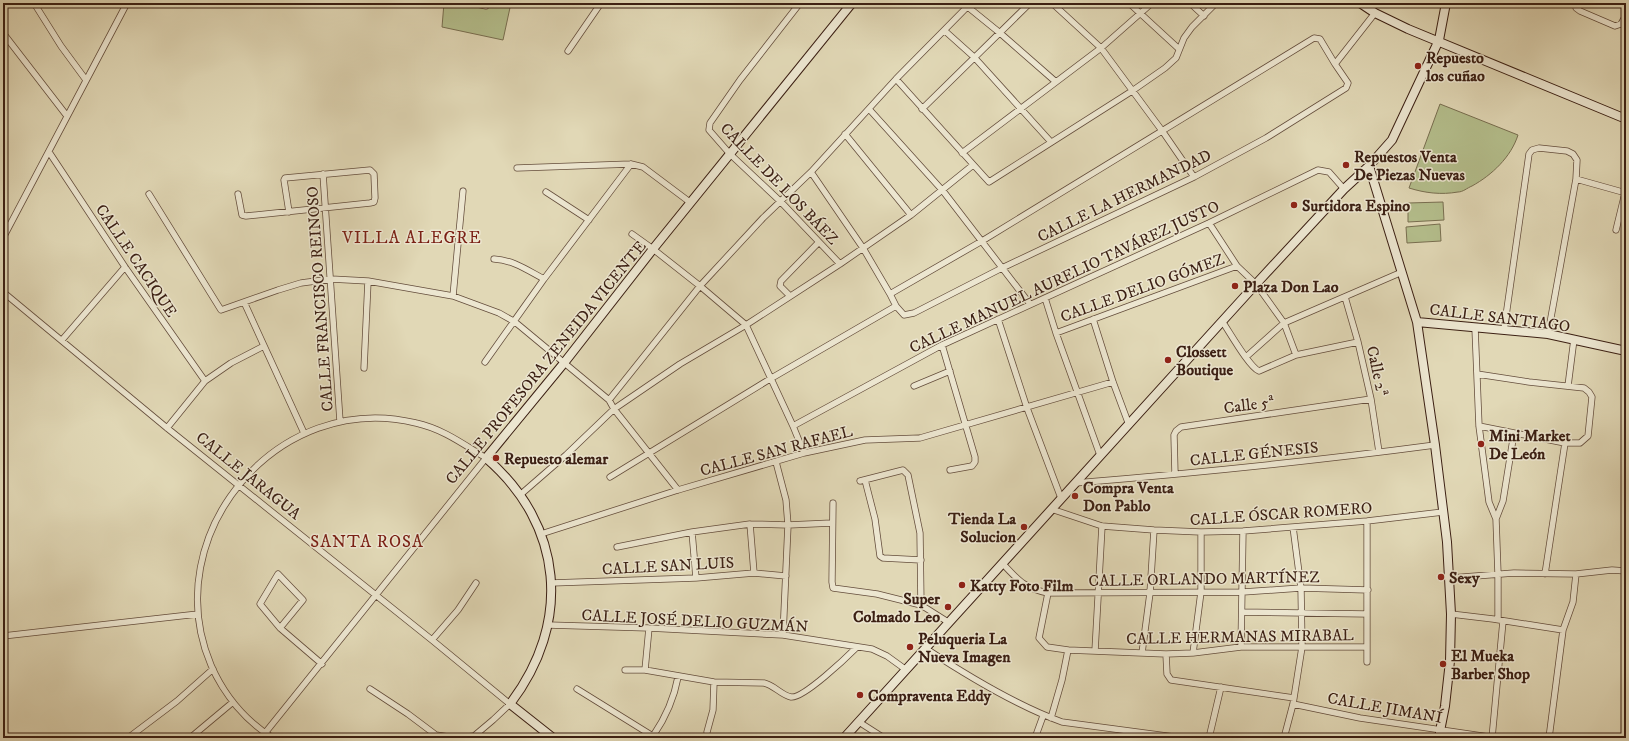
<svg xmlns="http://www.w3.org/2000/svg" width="1629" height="741" viewBox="0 0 1629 741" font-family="'IM FELL DW Pica',serif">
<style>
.green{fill:#b4be8c;stroke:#786e50}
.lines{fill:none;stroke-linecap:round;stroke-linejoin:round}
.street-casing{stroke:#644d3c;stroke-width:7}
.secondary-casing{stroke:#3b1f13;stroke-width:10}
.street{stroke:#ece6d0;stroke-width:5.5}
.secondary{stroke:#ece6d0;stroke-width:8}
.poi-dot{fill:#8f2418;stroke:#ece6d0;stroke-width:1.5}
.labels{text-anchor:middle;stroke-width:3;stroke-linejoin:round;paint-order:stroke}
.poi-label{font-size:16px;font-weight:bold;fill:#3b1f13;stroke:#ece6d0;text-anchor:start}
.street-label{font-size:16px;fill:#3b1f13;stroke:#ece6d0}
.neighbourhood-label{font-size:17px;letter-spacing:1px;fill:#7a1f14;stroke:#ece6d0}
</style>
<rect width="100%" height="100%" fill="#e1d8b6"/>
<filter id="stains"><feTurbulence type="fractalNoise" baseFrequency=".005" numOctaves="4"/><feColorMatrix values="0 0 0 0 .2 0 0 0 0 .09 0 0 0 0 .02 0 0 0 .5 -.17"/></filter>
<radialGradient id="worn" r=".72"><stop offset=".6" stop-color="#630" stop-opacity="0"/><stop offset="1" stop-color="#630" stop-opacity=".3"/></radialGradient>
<path class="green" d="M444,3H511L503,40L442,27Z
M1440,104L1518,135C1511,157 1492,175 1472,186C1467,188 1463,192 1458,192C1441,195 1425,193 1409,188Z
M1443,202L1444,220L1408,222V203Z
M1440,224L1441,241L1407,243L1406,227Z"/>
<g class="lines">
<g class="street-casing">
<path id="street" d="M34,3L61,46L86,80
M473,3L486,6L488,3
M800,3L740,80L710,123L709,130L730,154L781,202L840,264
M963,3L1000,33L1056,82
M1052,3L1101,48L1163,132L1194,177
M1129,3L1179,49
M1190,3L1204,16
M1576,3V8L1580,11L1615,26L1621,24L1626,15
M424,4V3
M945,31L974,57L1051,142
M3,33L67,116
M568,51L601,3
M896,79L989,182L1132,91L1165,68L1176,58L1184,38L1192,27L1216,3
M869,109L943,191L1030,304
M922,109L1030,3
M845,134L911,215
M49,152L125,267L205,381
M962,153L1101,48L1152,3
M517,168L631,164L643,167L691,203
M811,172L863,248L890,294L896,306L904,315L914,313L1002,268L1194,177L1266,138L1346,88L1348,83L1335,64L1375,13
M323,174L340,421
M1576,179L1626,193
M546,192L589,220
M149,194L221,310L278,290L301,283L331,279L368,281L453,296L499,313L515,322L609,400L614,409L678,490
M238,194L242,215L246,216L370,203L374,202L375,198L374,174L370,170L285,178L284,180L289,212
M1209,223L1237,266L1256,284L1284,323L1296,355
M1616,230L1625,193
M632,234L653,249L700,286L746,325L793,426L804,453
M3,238L127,3
M494,259C513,260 527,270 544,279
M3,292L167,428L432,640L510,704L493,720L474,736L456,738L436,735L408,714L370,689
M890,294L982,241L1314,38L1320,39L1335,64
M453,296L463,191
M790,296L780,286L781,281L819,242
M1345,297L1358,342L1371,399L1379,452
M1045,298L1056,333L1100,455
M244,302L304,433
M998,319L1027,408L1061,498
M1093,319L1113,382L1129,425
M1222,321C1229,331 1249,367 1259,371L1296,355L1358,342
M1475,328L1479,426L1489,502L1496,519L1498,574V619
M1504,330L1529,154L1532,150L1539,148L1567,151L1573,154L1577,160L1576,179L1548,334
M1056,333L1237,266
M62,340L125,267
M942,345L975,457V462L972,466L950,470
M1246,357L1284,323L1402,272
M485,362L544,279L631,164
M364,368L368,281
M1477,374L1529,382L1584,388L1589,392L1592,397L1588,436L1580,443H1565L1479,426
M914,386L950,371
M1568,386L1574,339
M609,400L700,286L763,218L811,172L896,79L971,3
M793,426L942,345L1209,223L1318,170L1329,172L1344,189
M167,428L205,381L231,363L264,346
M776,462L786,500L788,525L783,635
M1175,474L1174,435L1176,431L1181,427L1371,399
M610,477L770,379L896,306
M865,480L875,519L880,556L883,558L921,560
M860,481L903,470L908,475L920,533L921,605
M1075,483C1195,473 1315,461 1435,445
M520,495L566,455L614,409L680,364L746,325L840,264L911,215L973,165
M833,503L832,582L833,588L877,594L921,605L948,622
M1051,509L1102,526L1154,530L1201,532L1243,531L1367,521L1443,512
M1496,519L1503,501L1514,433
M750,524L754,573
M692,532L696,578
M541,534L678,490L804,453L865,440L920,438L1113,382
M617,547L692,532L750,524L788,525L832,523
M1002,563C1018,580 1024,588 1048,593L1243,592L1301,588L1368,590
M1545,574L1565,443
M1450,578L1514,573L1576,574L1612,570L1626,571
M551,583L696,578L754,573L786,576
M1048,593L1039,638L1047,647L1068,650L1166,654L1193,653L1241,647H1367
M1242,612L1367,614
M1451,614L1493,619L1563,630
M548,625L649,628L783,635L872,649L887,656L905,669
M280,628L303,600L278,574L260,604L280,628L322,664
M3,636L198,614
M432,640L458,610L476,583
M1241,647L1243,531
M925,648C966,675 1015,705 1062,722L1182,738
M1095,651L1102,526
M1142,653L1150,593L1154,530
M1193,653L1201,592V532
M1166,654L1167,674L1171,680L1294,698
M1367,662V521
M625,670H645L714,682L764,683C774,685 781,695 791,697C803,699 847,657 857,647
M645,670L649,628
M577,689L656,738
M1293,704L1360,718L1496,738
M1051,718L1062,680L1068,650
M859,722L884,738
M707,732L713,710L714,682
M653,736C666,717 674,699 678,677
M128,738L177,701L213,669
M190,738L233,702
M261,738L265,733L486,458C463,444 443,429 416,423C278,389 156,535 211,665C224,695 246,721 273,738
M1035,738L1043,716
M1209,738L1221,687
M1284,738L1293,704L1302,647L1301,588L1293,527
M1492,738L1503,621
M1549,738L1563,630L1573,602L1576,574"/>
</g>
<g class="secondary-casing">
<path id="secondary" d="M1360,3L1375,13L1408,29L1626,119
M1369,166L1417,322L1435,445L1447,542L1451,614L1450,661L1445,706L1440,731V738
M1417,322L1548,334L1626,351
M553,738L510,704C572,623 564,525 486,458L564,363L653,249L852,3
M844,738L1256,284L1344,189L1369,166L1392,140L1439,40L1446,3"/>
</g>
<use href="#street" class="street"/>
<use href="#secondary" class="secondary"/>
</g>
<g class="poi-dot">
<circle cx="1418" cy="66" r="4"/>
<circle cx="1346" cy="165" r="4"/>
<circle cx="1294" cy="205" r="4"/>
<circle cx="1235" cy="286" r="4"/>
<circle cx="1168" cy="360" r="4"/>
<circle cx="1481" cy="444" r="4"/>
<circle cx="496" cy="458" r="4"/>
<circle cx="1075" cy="496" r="4"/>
<circle cx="1024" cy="527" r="4"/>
<circle cx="1441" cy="577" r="4"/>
<circle cx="962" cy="585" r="4"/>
<circle cx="948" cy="607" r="4"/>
<circle cx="910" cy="647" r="4"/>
<circle cx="1443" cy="664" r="4"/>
<circle cx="860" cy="695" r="4"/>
</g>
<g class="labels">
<g class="poi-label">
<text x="1426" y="63">Repuesto<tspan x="1426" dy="18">los cuñao</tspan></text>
<text x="1354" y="162">Repuestos Venta<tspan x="1354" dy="18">De Piezas Nuevas</tspan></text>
<text x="1302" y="211">Surtidora Espino</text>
<text x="1243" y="292">Plaza Don Lao</text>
<text x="1176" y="357">Clossett<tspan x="1176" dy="18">Boutique</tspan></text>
<text x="1489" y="441">Mini Market<tspan x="1489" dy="18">De León</tspan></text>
<text x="504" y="464">Repuesto alemar</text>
<text x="1083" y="493">Compra Venta<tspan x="1083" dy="18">Don Pablo</tspan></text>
<text x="1016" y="524" text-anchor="end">Tienda La<tspan x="1016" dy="18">Solucion</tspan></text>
<text x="1449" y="583">Sexy</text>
<text x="970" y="591">Katty Foto Film</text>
<text x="940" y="604" text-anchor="end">Super<tspan x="940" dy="18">Colmado Leo</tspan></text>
<text x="918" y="644">Peluqueria La<tspan x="918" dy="18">Nueva Imagen</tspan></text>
<text x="1451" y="661">El Mueka<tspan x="1451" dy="18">Barber Shop</tspan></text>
<text x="868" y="701">Compraventa Eddy</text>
</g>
<g class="street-label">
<text transform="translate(780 183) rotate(46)" y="6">CALLE DE LOS BÁEZ</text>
<text transform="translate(1124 195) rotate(-26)" y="6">CALLE LA HERMANDAD</text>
<text transform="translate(137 260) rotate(56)" y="6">CALLE CACIQUE</text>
<text transform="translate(1064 276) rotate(-25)" y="6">CALLE MANUEL AURELIO TAVÁREZ JUSTO</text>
<text transform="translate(1142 287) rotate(-20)" y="6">CALLE DELIO GÓMEZ</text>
<text transform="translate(319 299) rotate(-94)" y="6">CALLE FRANCISCO REINOSO</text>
<text transform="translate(1500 317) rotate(7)" y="6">CALLE SANTIAGO</text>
<text transform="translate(545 362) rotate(-51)" y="6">CALLE PROFESORA ZENEIDA VICENTE</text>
<text transform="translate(1378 371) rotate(78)" y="6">Calle 2ª</text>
<text transform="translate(1249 404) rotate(-8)" y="6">Calle 5ª</text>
<text transform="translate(776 450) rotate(-15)" y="6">CALLE SAN RAFAEL</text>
<text transform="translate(1254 453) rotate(-6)" y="6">CALLE GÉNESIS</text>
<text transform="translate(249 475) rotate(39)" y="6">CALLE JARAGUA</text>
<text transform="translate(1281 513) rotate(-4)" y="6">CALLE ÓSCAR ROMERO</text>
<text transform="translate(668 565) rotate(-3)" y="6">CALLE SAN LUIS</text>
<text transform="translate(1204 578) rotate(-1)" y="6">CALLE ORLANDO MARTÍNEZ</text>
<text transform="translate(695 620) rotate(3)" y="6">CALLE JOSÉ DELIO GUZMÁN</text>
<text transform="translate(1240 636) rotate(-1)" y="6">CALLE HERMANAS MIRABAL</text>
<text transform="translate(1385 707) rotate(10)" y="6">CALLE JIMANÍ</text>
</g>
<g class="neighbourhood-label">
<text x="412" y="243">VILLA ALEGRE</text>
<text x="367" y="547">SANTA ROSA</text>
</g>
</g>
<rect width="1629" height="741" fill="none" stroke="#e1d8b6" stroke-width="16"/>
<rect x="4" y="4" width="1621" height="733" fill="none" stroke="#3b1f13" stroke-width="2"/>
<rect x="8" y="8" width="1613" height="725" fill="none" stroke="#3b1f13"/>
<rect width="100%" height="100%" filter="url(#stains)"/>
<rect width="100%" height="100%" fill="url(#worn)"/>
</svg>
